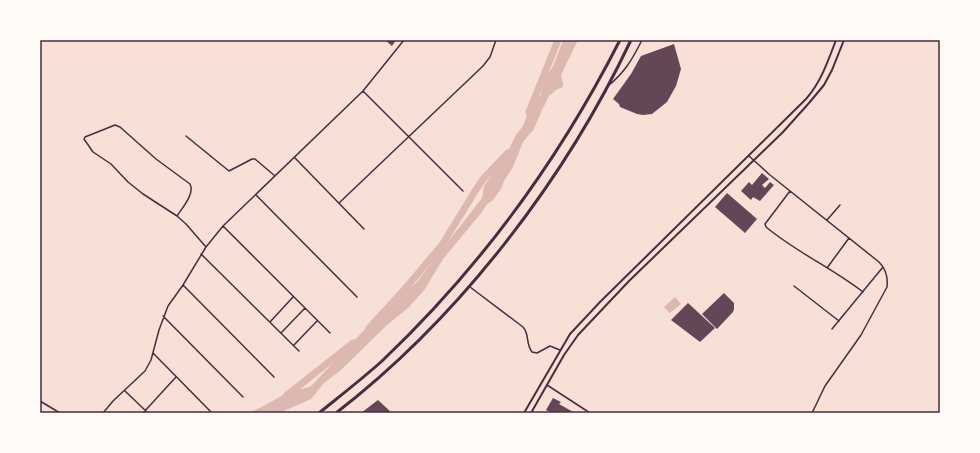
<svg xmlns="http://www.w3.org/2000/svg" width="980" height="453" viewBox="0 0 980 453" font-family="Poppins,sans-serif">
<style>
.water{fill:#dcb8b0}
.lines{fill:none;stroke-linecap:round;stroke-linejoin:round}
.river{stroke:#dcb8b0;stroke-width:7}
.building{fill:#644757}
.minor{stroke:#4a2c40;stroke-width:1.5}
.secondary{stroke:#4a2c40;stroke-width:2}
.motorway{stroke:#4a2c40;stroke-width:3}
.neatline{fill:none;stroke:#4a2c40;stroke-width:1.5}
</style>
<rect width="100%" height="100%" fill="#f7e1d7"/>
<path class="water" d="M563,40H578L561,75L563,84V87L556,90L549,96L541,112L534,129L523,142L513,167L504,181L501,189L492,201L487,204L482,212L443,259L425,289L409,307L387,325L341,370L324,383L311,399L279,413H247C263,408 275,399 290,391C296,387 302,391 311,386L365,329L385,314L401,295L416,283L482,198L484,186L508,151L516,135L523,126L530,107L540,96L545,79L554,64Z
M675,297L681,304L670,313L664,307Z"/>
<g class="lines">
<path class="river" d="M529,112L558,40
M369,328L404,290L442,245L477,188L484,178L508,153
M287,395L353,343"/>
</g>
<path class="building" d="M385,40H396L392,46Z
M674,44L681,69L676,86L667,102L652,114L643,115L637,114L620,107L619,104L613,99L631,74L641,56Z
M762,173L769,179L762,185L765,188L770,182L774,185L760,201L753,197L751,200L741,191L749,182L752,185Z
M727,193L757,219L745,233L715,207Z
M724,293L734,303V309L733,312L717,329L702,314Z
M688,303L715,328L700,342L671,320Z
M553,398L561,402L559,404L575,413H551L546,410Z
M378,400L392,413H361Z"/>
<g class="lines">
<path class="minor" d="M608,86C625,72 632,60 642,40
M363,91L463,191
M186,136L229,171L252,159H255L275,176
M749,156L770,175L879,262C886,269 888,278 887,287L861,335L825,386L812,413
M295,158L364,229
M790,191L765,224L766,227C796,252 832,268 863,292
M256,195L357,297
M339,203L483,66L490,57L496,40
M177,216C182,208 195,194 190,184L156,159L120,127L115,125L85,137L84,139L93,152L111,164L128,182L143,194L177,216L186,224L206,247
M827,220L840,205
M223,226L330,333
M201,254L299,351
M827,268L849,238
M183,285L274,377
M794,286L839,321
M470,287L523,327C530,335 525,342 532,352L537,353L550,346L560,350
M163,316L243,397
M270,322L293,297
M832,329L883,267
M281,333L305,308
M294,345L317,321
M153,353L212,413
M547,385L590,413
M125,391L148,413
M40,401L60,413
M103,413L113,401L145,371L151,360L159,330L168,306L183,285L206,247L223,226L363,91L404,40
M143,413L176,377"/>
<path class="secondary" d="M524,413L570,334L600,302L806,99C821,82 828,61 836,40
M531,413L564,355L578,335L629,281L783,132L809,103L824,85L832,70L844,40"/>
<path class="motorway" d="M319,413C340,396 362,379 382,361C480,268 559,160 620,40
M336,413C459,318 565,180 631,40"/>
</g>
<rect width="980" height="453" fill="none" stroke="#fffaf5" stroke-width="82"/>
<rect x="41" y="41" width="898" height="371" class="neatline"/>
</svg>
